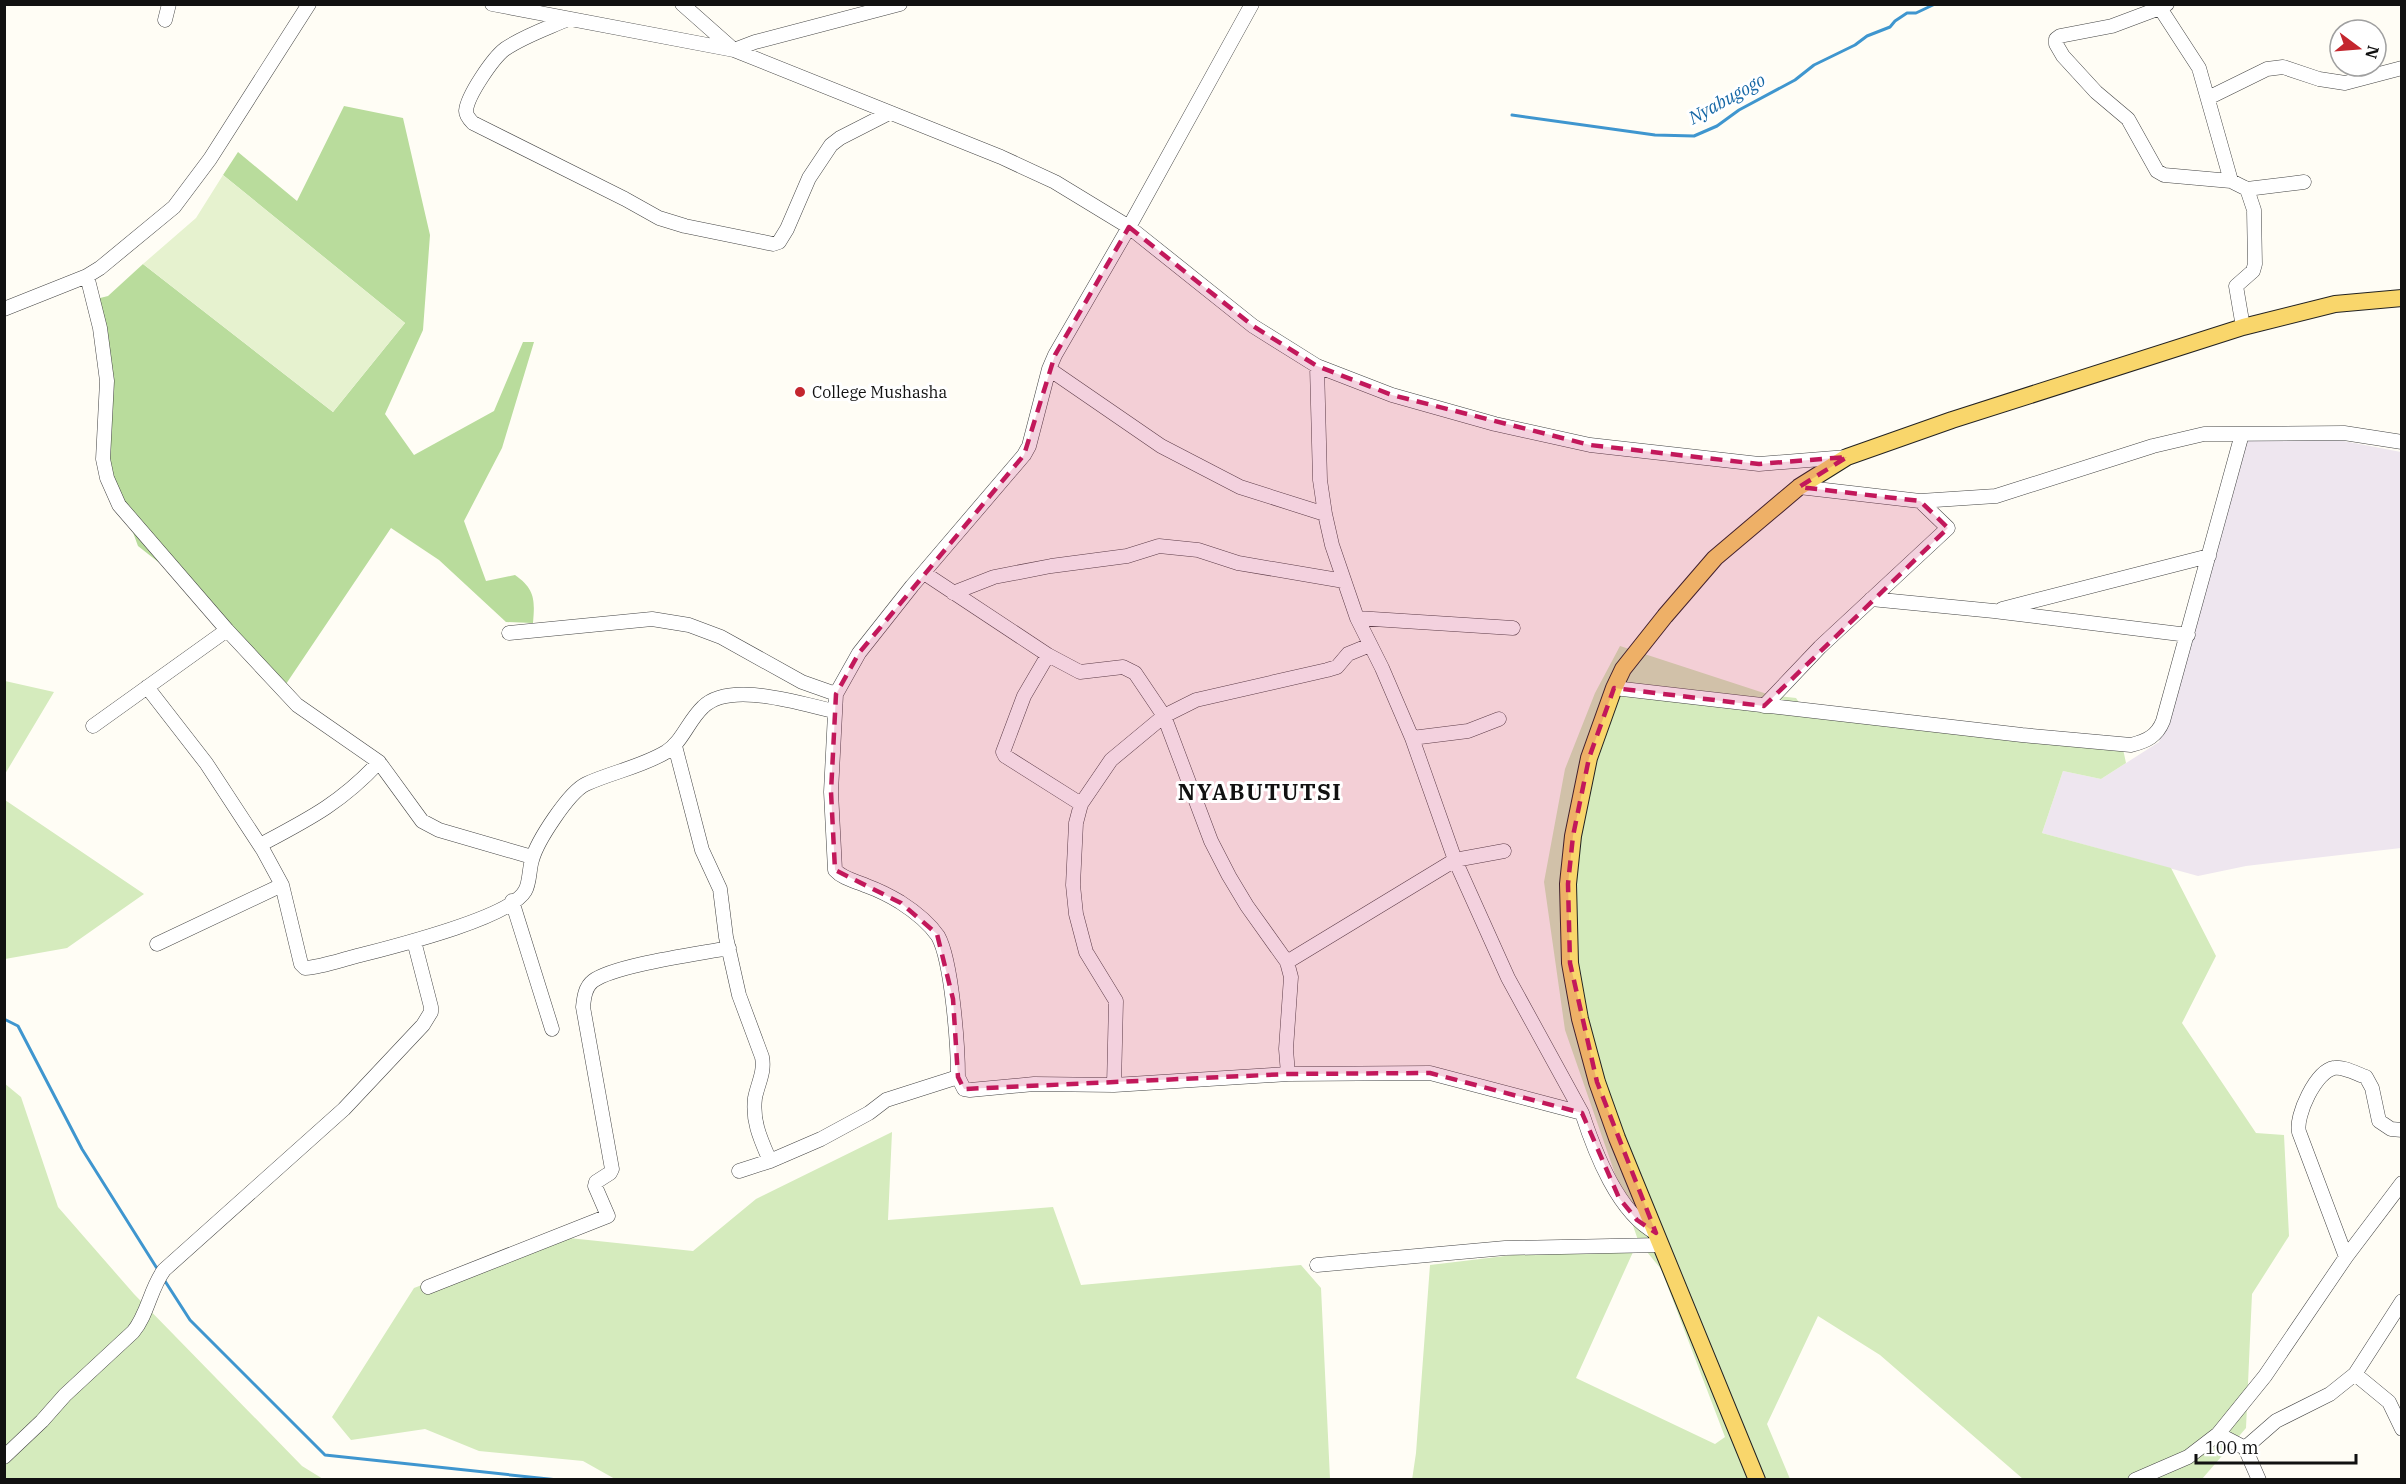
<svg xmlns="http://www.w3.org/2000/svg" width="2406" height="1484" viewBox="0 0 2406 1484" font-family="'IBM Plex Serif',serif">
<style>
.industrial{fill:#eee6ef}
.green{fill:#d5ebbd;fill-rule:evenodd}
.forest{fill:#b9dc9c}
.pitch{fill:#e6f2cf}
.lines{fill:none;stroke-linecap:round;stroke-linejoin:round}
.stream{stroke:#3f96cf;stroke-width:3}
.minor-casing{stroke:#444;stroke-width:15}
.major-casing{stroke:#222;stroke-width:18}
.minor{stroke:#fff;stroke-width:14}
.major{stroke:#f9d66b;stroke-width:16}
.marked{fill:#c2185b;fill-opacity:0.2;stroke:#c2185b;stroke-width:4.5;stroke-dasharray:12 8;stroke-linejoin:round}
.poi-dot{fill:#c4262e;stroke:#fff;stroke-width:2}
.labels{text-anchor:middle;stroke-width:6;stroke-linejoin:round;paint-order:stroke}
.poi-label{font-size:16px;fill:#111;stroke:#fff;text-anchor:start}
.water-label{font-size:18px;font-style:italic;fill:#1768a6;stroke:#fff}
.district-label{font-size:22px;font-weight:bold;letter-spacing:1.5px;fill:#111;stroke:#fff}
</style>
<rect width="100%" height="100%" fill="#fffdf5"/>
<path class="industrial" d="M2247,437H2323L2401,452V848L2246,866L2198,876L2042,833L2063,771L2101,779L2159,742Z"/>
<path class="green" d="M1620,646L1770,695L1796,698L1808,716L2123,749L2126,763L2101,779L2063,771L2042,833L2171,868L2216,956L2182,1023L2256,1133L2284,1135L2289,1236L2252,1294L2246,1428L2202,1479H2023L1880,1355L1818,1316L1767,1424L1790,1479L1412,1480L1416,1453L1430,1265L1638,1240L1565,1030L1544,882L1565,769L1595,693ZM1638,1241L1661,1269L1725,1437L1715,1444L1576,1378Z
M5,681L54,692L5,774L4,681Z
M5,800L144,894L67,948L5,959Z
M4,1083L21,1097L58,1207L134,1294L302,1466L323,1479H5Z
M892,1132L888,1220L1053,1207L1081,1285L1301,1265L1321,1288L1330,1479H615L583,1461L479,1451L425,1429L351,1440L332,1417L414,1288L550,1236L693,1251L756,1199Z"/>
<path class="forest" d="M344,106L403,118L430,235L423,330L385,414L414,455L494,411L523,342H534L502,448L464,521L486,581L515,575C535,589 535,600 533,623L506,622L439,560L391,528L286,684L200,595L138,546L106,459L96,299L108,296L143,264L333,412L405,323L223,175L238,152L297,201Z"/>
<path class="pitch" d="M223,175L405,323L333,412L143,264L196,218Z"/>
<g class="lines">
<path class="stream" d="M1512,115L1655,135L1694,136L1717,126L1739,110L1795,80L1814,65L1855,45L1867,36L1890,27L1895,21L1907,13H1916L1935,4
M4,1019L18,1026L82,1149L158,1270
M163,1278L190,1320L325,1455L558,1480"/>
<g class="minor-casing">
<path id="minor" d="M492,4L734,50L1001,157L1055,182L1129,227L1253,326L1317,366L1392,395L1495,424L1590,445L1759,464L1847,457
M682,4L734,50L755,42L900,4
M2167,4L2160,8L2199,68L2231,181
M2160,8L2112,26L2060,36L2056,39V44L2063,56L2096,92L2128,119L2157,171L2164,175L2231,181L2247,189L2304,182
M568,19C548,28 524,36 505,49C493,58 467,96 466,111C466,116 470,120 473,123L625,199L659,218L685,226L773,244L779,242L787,229L809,178L831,145L840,138L889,113
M165,20L169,4
M2208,98L2267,69L2283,67L2319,79L2345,83L2402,68
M87,276L100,328L107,381L103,459L107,478L119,505L227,630L297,705L379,762L422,821L439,830L532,857
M4,309L87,276L100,268L174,207L210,159L309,4
M2243,327L2236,286L2253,271L2255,264L2254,210L2247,189
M1317,366L1320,480L1325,514L1332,545L1357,618L1382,668L1412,738L1455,860L1508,978L1582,1113
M1049,369L1161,446L1240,487L1325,514
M1799,487L1920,501L1996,496L2153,446L2204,434L2344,433L2402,442
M924,573L1048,655L1024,696L1003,752L1005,756L1081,804
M953,593L994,577L1051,566L1127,556L1159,546L1198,550L1238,563L1344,581
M1871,599L1994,611L2188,635
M2002,609L2209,556
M1357,618L1513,628
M509,633L652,619L689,625L721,637L802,682L836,694
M1048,655L1080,672L1123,667L1135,673L1164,716L1211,841L1229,876L1247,906L1287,962L1291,977L1286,1049L1288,1074
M147,687L206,763L263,850L282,885L301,964L305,968C321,967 338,961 353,957C387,948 509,919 525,891C530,883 529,869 532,860C537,841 569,792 586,784C612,772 641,767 666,752C683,741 688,721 703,707C730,680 801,704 834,711
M1614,688L2022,735L2131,745C2147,741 2157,736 2163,721L2242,434
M1764,706L1820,647L1948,528L1920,501
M93,726L227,630
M1412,738L1468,731L1499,719
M675,746L702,850L720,889L726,937L739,995L762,1057C765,1072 758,1083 755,1098C752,1122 761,1140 770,1161
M260,845C309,819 341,803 379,762
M512,901L552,1029
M157,944L282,885
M1287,962L1455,860L1504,851
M958,1077L964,1089L970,1090L1034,1084L1114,1085L1288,1074L1430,1073L1582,1113C1595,1153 1618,1213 1656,1233
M1114,1085L1116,1001L1086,952L1076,914L1073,885L1076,823L1081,804L1111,760L1164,716L1196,700L1327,670L1337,667L1348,654L1370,645
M739,1171L770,1161L821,1139L869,1113L886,1100L958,1077C958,1047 952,961 938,936C929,923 914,911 900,902C890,896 878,890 867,886C856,881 843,879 835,870L831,792L836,694L859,653L912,586L1024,455L1029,446L1049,369L1055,355L1129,227L1252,4
M2346,1257L2299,1132C2295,1116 2316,1071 2334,1068C2343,1066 2357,1074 2366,1077L2372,1088L2379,1121L2391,1129L2402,1130
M1317,1265L1505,1248L1661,1245
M428,1287L608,1216L595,1186L596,1182L610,1173L612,1169L583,1007C584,998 585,987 593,981C615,965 698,954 729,948
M2355,1374L2389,1402L2402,1429
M2218,1434L2245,1448L2276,1421L2330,1394L2355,1374L2402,1301
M2245,1448L2259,1480
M4,1457L42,1421L65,1395L133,1332C148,1314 150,1289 164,1270L344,1109L423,1025L431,1012V1007L414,941
M2135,1480L2188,1457L2218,1434L2265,1376L2346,1257L2402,1183"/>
</g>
<g class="major-casing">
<path id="major" d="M1757,1480L1617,1138L1597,1082L1580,1019L1570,963L1568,884L1573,836L1589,758L1614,688L1623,669L1665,616L1715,558L1799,487L1847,457L1952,420L2243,327L2335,304L2402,298"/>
</g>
<use href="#minor" class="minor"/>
<use href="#major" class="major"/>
</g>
<path class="marked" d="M1129,227L1253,326L1317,366L1392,395L1590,445L1759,464L1847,457L1799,487L1920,501L1948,528L1764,706L1614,688L1589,758L1573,836L1568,884L1570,963L1597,1082L1656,1233L1637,1220L1619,1198L1582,1113L1430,1073L1288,1074L964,1089L958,1077L953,999L937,934L901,903L835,870L831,792L836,694L859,653L1024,455L1055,355Z"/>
<circle class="poi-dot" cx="800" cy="392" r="6"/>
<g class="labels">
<g class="poi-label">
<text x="812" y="398">College Mushasha</text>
</g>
<g class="water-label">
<text transform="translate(1727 99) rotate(-29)" y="6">Nyabugogo</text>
</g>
<g class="district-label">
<text x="1260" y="800">NYABUTUTSI</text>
</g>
</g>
<rect width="2406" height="1484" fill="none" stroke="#111111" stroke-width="12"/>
<g transform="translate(2358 48) rotate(106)"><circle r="28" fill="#ffffff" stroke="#a0a0a0" stroke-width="1.5"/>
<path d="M0-4.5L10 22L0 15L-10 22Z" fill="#c4262e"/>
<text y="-9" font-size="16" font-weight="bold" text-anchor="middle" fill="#111111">N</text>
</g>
<path d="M2196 1454v9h160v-9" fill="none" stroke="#111111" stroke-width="3"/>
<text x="2205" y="1454" font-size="18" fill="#111111" stroke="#ffffff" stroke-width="4.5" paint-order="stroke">100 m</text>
</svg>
